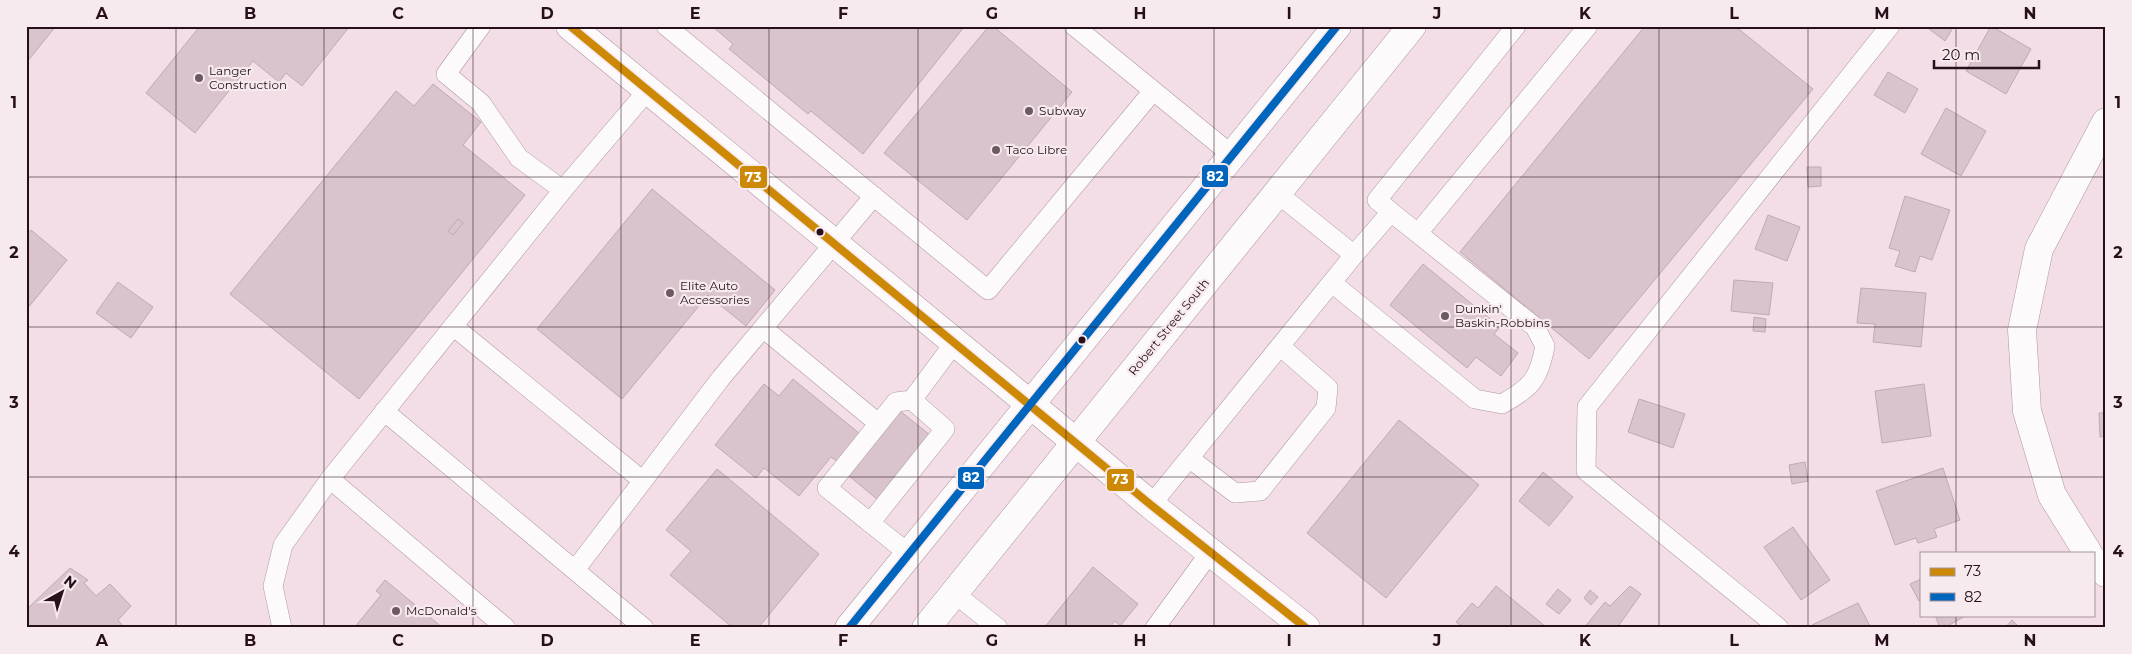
<svg xmlns="http://www.w3.org/2000/svg" width="2132" height="654" viewBox="0 0 2132 654" font-family="Montserrat,sans-serif">
<style>
.building{fill:#d9c3cc;stroke:#bfaab3}
.lines{fill:none;stroke-linecap:round;stroke-linejoin:round}
.lane-casing{stroke:#ad98a1;stroke-width:20}
.street-casing{stroke:#ad98a1;stroke-width:29}
.secondary-casing{stroke:#ad98a1;stroke-width:29}
.lane{stroke:#fdfafb;stroke-width:19}
.street{stroke:#fdfafb;stroke-width:28}
.secondary{stroke:#fdfafb;stroke-width:28}
.bus-1-casing{stroke:#f7eaef;stroke-width:11}
.bus-2-casing{stroke:#f7eaef;stroke-width:11}
.bus-1{stroke:#cd8805;stroke-width:8}
.bus-2{stroke:#0065bd;stroke-width:8}
.grid{fill:none;stroke:#27101b;stroke-width:1;stroke-opacity:0.55}
.poi-dot{fill:#6e5862;stroke:#f7eaef;stroke-width:2}
.bus-dot{fill:#27101b;stroke:#f7eaef;stroke-width:2}
.labels{text-anchor:middle;stroke-width:4.5;stroke-linejoin:round;paint-order:stroke}
.poi-label{font-size:12px;fill:#27101b;stroke:#f7eaef;text-anchor:start}
.street-label{font-size:12px;fill:#27101b;stroke:#f7eaef}
.line-badge{stroke:#f7eaef;stroke-width:2}
.badge-label{font-size:14px;text-anchor:middle;font-weight:bold;fill:#fff}
.neatline{fill:none;stroke:#27101b;stroke-width:2}
.grid-label{font-size:16px;text-anchor:middle;font-weight:bold;fill:#27101b}
</style>
<rect width="100%" height="100%" fill="#f3dde6"/>
<path class="building" d="M26,26H56L26,63Z
M200,26H350L302,86L286,73L279,82L253,61L195,133L146,93Z
M712,26H963L964,27L863,154L811,111L808,114L729,49L733,44Z
M989,26H993L1072,92L967,220L884,153Z
M1645,26H1735L1813,89L1589,359L1460,252Z
M1925,26H1954L1945,41Z
M1991,26L2031,49L2006,94L1966,71Z
M1888,72L1918,89L1905,113L1874,95Z
M433,84L481,122L463,145L525,195L359,399L230,294L396,91L414,106Z
M1946,108L1986,131L1961,176L1921,154Z
M1807,167H1821V186L1808,187Z
M652,189L775,290L746,326L708,295L622,399L537,329Z
M1905,196L1950,210L1932,260L1920,256L1915,272L1895,266L1900,251L1889,248Z
M1768,215L1800,227L1787,261L1755,249Z
M458,219L463,223L453,235L448,231Z
M31,230L67,260L27,309L26,236Z
M1423,264L1500,327L1494,334L1518,353L1501,376L1476,357L1467,368L1390,305Z
M1734,280L1773,283L1769,315L1731,311Z
M118,282L153,307L131,338L96,313Z
M1861,288L1926,293L1921,347L1873,342L1875,324L1857,323Z
M1754,317L1766,319L1765,332L1753,331Z
M793,379L860,434L837,461L831,457L799,496L764,468L756,478L715,445L764,384L779,396Z
M1924,384L1931,436L1882,443L1875,391Z
M1639,399L1685,414L1673,448L1628,432Z
M900,411L930,435L878,500L848,475Z
M2099,413H2106V436L2100,437Z
M1399,420L1479,485L1386,598L1307,533Z
M1805,462L1808,481L1792,484L1789,465Z
M1943,468L1960,520L1934,529L1937,537L1918,543L1916,538L1895,545L1876,491Z
M717,469L819,554L758,628H733L670,575L691,551L666,530Z
M1543,472L1573,497L1549,526L1519,501Z
M1793,527L1830,580L1801,600L1764,547Z
M1093,567L1138,604L1120,626L1115,621L1109,628H1044Z
M70,568L88,580L84,583L96,596L110,584L131,606L118,620L123,626L122,628H26V610Z
M1921,579V601H1919L1910,584Z
M385,580L443,628H354L381,595L376,591Z
M1496,586L1545,626L1543,628H1464L1456,622L1472,603L1478,608Z
M1630,586L1641,594L1617,628H1584L1605,602L1610,606Z
M1558,589L1571,600L1559,614L1546,604Z
M1590,590L1598,597L1591,605L1584,598Z
M1858,603L1871,628H1813L1812,625Z
M1935,615H1967L1944,628H1940Z
M2012,620L2020,628H2005Z"/>
<g class="lines">
<g class="lane-casing">
<path id="lane" d="M481,26L446,74L481,103L519,158L563,190
M666,26L988,290L1153,91
M1074,26L1232,155
M1277,193L1354,255L1391,212L1535,327L1545,346C1539,379 1531,388 1502,404L1475,399L1332,283
M1391,212L1377,200L1516,26
M1418,233L1588,26
M453,326L643,481
M763,328L878,423
M384,411L644,628
M1189,458L1235,493L1260,491L1326,408L1328,388L1280,346
M1151,505L1354,255
M870,523L945,429L912,400
M909,554L827,488L896,402L912,400L955,342
M575,570L721,378L874,196
M954,593L998,628
M282,628L273,586L283,545L330,479
M506,628L330,479L567,185L648,90
M1155,628L1211,551
M1779,628L1586,471L1587,407L1890,26"/>
</g>
<g class="street-casing">
<path id="street" d="M1030,404L1151,505L1306,628
M2088,553L2052,495L2027,411L2022,330L2039,249L2106,122
M2093,560L2106,573"/>
</g>
<g class="secondary-casing">
<path id="secondary" d="M570,26L1030,404
M849,628L1337,26
M926,628L1412,26"/>
</g>
<use href="#lane" class="lane"/>
<use href="#street" class="street"/>
<use href="#secondary" class="secondary"/>
<g class="bus-1-casing">
<path id="bus-1" d="M570,26L1151,505L1306,628"/>
</g>
<g class="bus-2-casing">
<path id="bus-2" d="M849,628L1337,26"/>
</g>
<use href="#bus-1" class="bus-1"/>
<use href="#bus-2" class="bus-2"/>
</g>
<path class="grid" d="M176,26V628M324,26V628M473,26V628M621,26V628M769,26V628M918,26V628M1066,26V628M1214,26V628M1363,26V628M1511,26V628M1659,26V628M1808,26V628M1956,26V553M26,177H2106M26,327H2106M26,477H2106M1956,615V628"/>
<g class="poi-dot">
<circle cx="199" cy="78" r="5"/>
<circle cx="1029" cy="111" r="5"/>
<circle cx="996" cy="150" r="5"/>
<circle cx="670" cy="293" r="5"/>
<circle cx="1445" cy="316" r="5"/>
<circle cx="396" cy="611" r="5"/>
</g>
<g class="bus-dot">
<circle cx="820" cy="232" r="4.5"/>
<circle cx="1082" cy="340" r="4.5"/>
</g>
<g class="labels">
<g class="poi-label">
<text x="209" y="75">Langer<tspan x="209" dy="14">Construction</tspan></text>
<text x="1039" y="115">Subway</text>
<text x="1006" y="154">Taco Libre</text>
<text x="680" y="290">Elite Auto<tspan x="680" dy="14">Accessories</tspan></text>
<text x="1455" y="313">Dunkin'<tspan x="1455" dy="14">Baskin-Robbins</tspan></text>
<text x="406" y="615">McDonald's</text>
</g>
<g class="street-label">
<text transform="translate(1169 327) rotate(-51)" y="4">Robert Street South</text>
</g>
</g>
<g class="line-badge">
<rect x="1201" y="164" width="28" height="24" rx="5" fill="#0065bd"/>
<rect x="739" y="165" width="29" height="24" rx="5" fill="#cd8805"/>
<rect x="957" y="466" width="28" height="24" rx="5" fill="#0065bd"/>
<rect x="1106" y="468" width="29" height="24" rx="5" fill="#cd8805"/>
</g>
<g class="badge-label">
<text x="1215" y="181">82</text>
<text x="753" y="182">73</text>
<text x="971" y="482">82</text>
<text x="1120" y="484">73</text>
</g>
<rect width="2132" height="654" fill="none" stroke="#f7eaef" stroke-width="55"/>
<rect x="1920" y="552" width="175" height="65" fill="#f7eaef" stroke="#a4939a"/>
<rect x="1930" y="568" width="25" height="8" fill="#cd8805" stroke="#a4939a"/>
<text x="1964" y="576" font-size="15" fill="#27101b">73</text>
<rect x="1930" y="593" width="25" height="8" fill="#0065bd" stroke="#a4939a"/>
<text x="1964" y="602" font-size="15" fill="#27101b">82</text>
<g transform="translate(62 592) rotate(39)" stroke="#f7eaef" stroke-width="4" paint-order="stroke">
<path d="M0-4L9 19L0 12L-9 19Z" fill="#27101b"/>
<text y="-8" font-size="14" font-weight="bold" text-anchor="middle" fill="#27101b">N</text>
</g>
<path d="M1934 60v8h105v-8" fill="none" stroke="#27101b" stroke-width="2.5"/>
<text x="1942" y="60" font-size="15" fill="#27101b" stroke="#f7eaef" stroke-width="4" paint-order="stroke">20 m</text>
<rect x="28" y="28" width="2076" height="598" class="neatline"/>
<g class="grid-label">
<text x="102" y="19">A</text>
<text x="250" y="19">B</text>
<text x="398" y="19">C</text>
<text x="547" y="19">D</text>
<text x="695" y="19">E</text>
<text x="843" y="19">F</text>
<text x="992" y="19">G</text>
<text x="1140" y="19">H</text>
<text x="1289" y="19">I</text>
<text x="1437" y="19">J</text>
<text x="1585" y="19">K</text>
<text x="1734" y="19">L</text>
<text x="1882" y="19">M</text>
<text x="2030" y="19">N</text>
<text x="14" y="108">1</text>
<text x="2118" y="108">1</text>
<text x="14" y="258">2</text>
<text x="2118" y="258">2</text>
<text x="14" y="408">3</text>
<text x="2118" y="408">3</text>
<text x="14" y="557">4</text>
<text x="2118" y="557">4</text>
<text x="102" y="646">A</text>
<text x="250" y="646">B</text>
<text x="398" y="646">C</text>
<text x="547" y="646">D</text>
<text x="695" y="646">E</text>
<text x="843" y="646">F</text>
<text x="992" y="646">G</text>
<text x="1140" y="646">H</text>
<text x="1289" y="646">I</text>
<text x="1437" y="646">J</text>
<text x="1585" y="646">K</text>
<text x="1734" y="646">L</text>
<text x="1882" y="646">M</text>
<text x="2030" y="646">N</text>
</g>
</svg>
